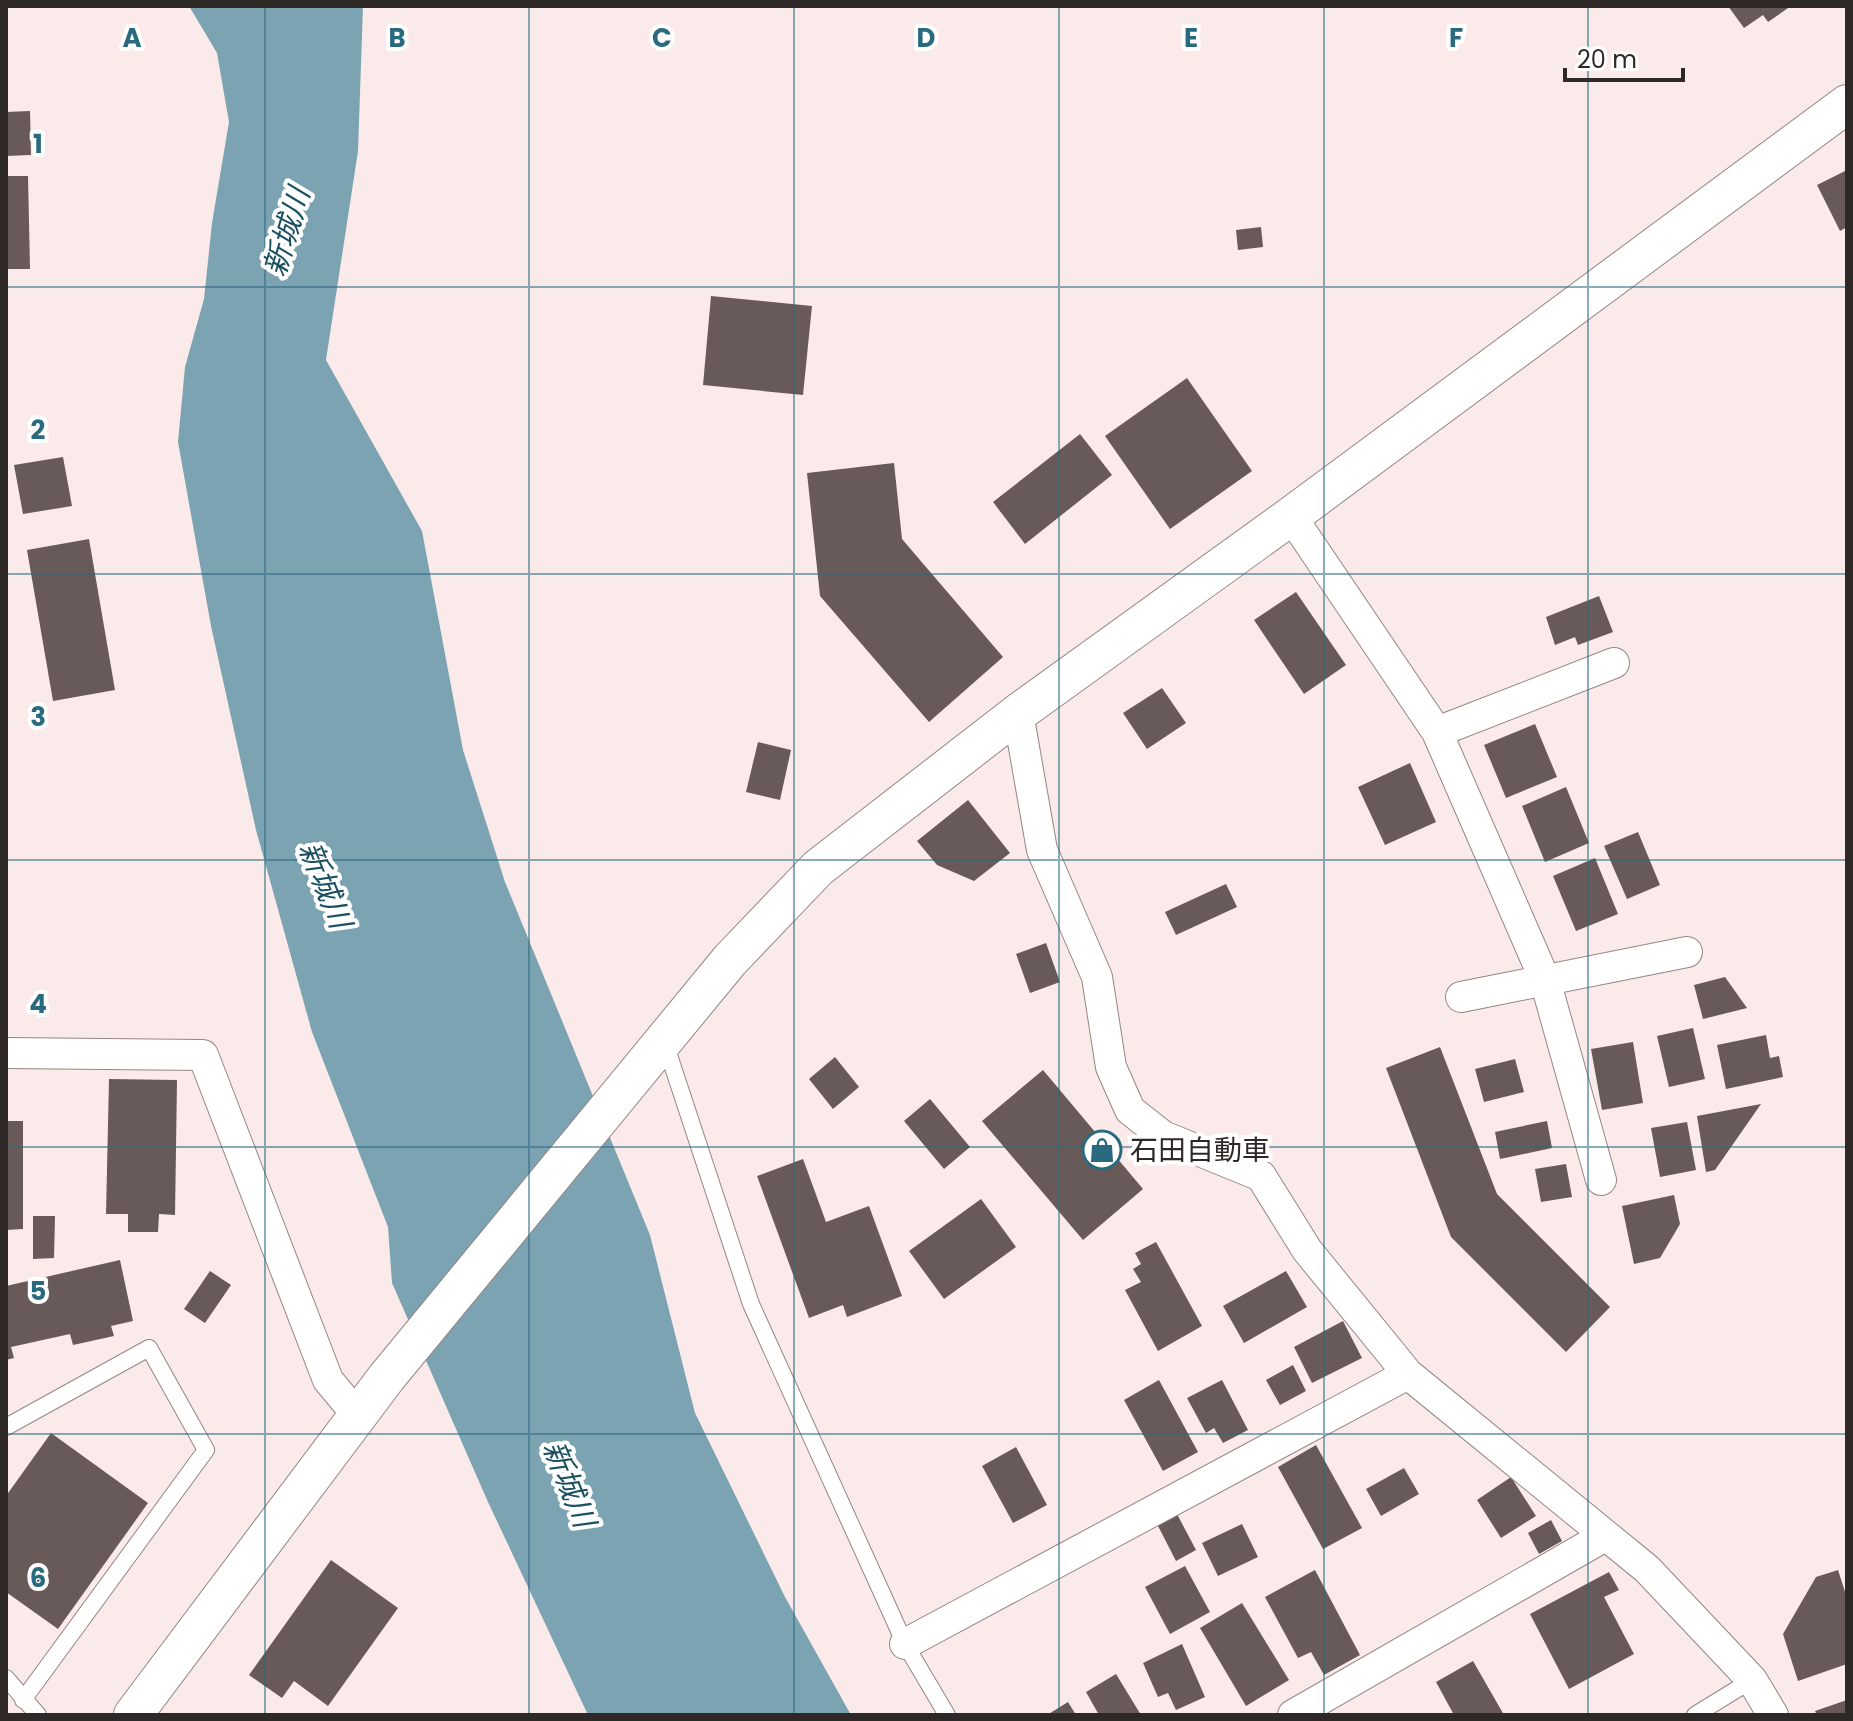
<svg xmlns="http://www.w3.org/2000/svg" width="1853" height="1721" viewBox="0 0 1853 1721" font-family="Poppins,'Noto Sans JP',sans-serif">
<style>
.water{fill:#7ca3b1}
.building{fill:#685a59}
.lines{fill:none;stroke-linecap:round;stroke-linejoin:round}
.service-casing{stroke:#958585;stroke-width:18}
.minor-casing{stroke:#958585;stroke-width:32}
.tertiary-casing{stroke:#958585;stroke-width:40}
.service{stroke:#fff;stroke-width:16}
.minor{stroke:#fff;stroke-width:30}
.tertiary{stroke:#fff;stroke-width:38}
.grid{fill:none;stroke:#2a6a7e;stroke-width:2;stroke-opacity:0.55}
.labels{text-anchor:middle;stroke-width:8;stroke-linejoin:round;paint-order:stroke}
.poi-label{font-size:28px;fill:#2e2827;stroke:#fff;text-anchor:start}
.water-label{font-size:30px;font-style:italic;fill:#1b5061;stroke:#fff}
.grid-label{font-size:26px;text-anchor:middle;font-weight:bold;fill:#2a6a7e;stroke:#fff;stroke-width:8;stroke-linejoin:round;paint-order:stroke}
</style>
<rect width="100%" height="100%" fill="#fbeaea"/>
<path class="water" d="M189,6H363L358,151L326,360L422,531L463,750L505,882L650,1235L695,1413L785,1597L851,1715H588L488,1502L392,1283L388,1227L312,1032L256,830L211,626L178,442L185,367L204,299L212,223L229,122L217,53Z"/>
<path class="building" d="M1728,6H1791L1768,22L1763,15L1744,28Z
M30,111L31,155L6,156V112Z
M1847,170V227L1840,231L1817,185Z
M6,176H28L30,269H6Z
M1261,227L1263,247L1238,250L1236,230Z
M711,296L812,306L803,395L703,385Z
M1187,378L1252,471L1170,529L1105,436Z
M1080,434L1112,475L1025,544L993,502Z
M63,457L72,506L23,514L14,465Z
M894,463L902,539L1003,657L929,722L820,596L807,473Z
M89,539L115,690L53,701L27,550Z
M1296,592L1346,665L1304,694L1254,620Z
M1599,596L1613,632L1578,645L1575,637L1555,645L1546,617Z
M1162,688L1186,723L1147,749L1123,713Z
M1535,724L1557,777L1506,798L1484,745Z
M758,742L791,750L780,800L746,792Z
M1410,763L1436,822L1385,845L1358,787Z
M1566,787L1589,843L1545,862L1522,806Z
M968,800L1010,853L974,881L937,865L917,841Z
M1638,832L1660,885L1627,899L1604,846Z
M1595,858L1618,914L1576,931L1553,876Z
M1226,884L1237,907L1176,935L1165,912Z
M1046,943L1060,982L1030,993L1016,954Z
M1725,977L1747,1008L1703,1019L1694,985Z
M1693,1028L1705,1079L1669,1087L1657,1036Z
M1766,1035L1770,1058L1779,1056L1783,1077L1726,1089L1717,1045Z
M1633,1042L1643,1103L1602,1110L1591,1049Z
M1440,1047L1497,1194L1610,1307L1566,1352L1451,1237L1386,1068Z
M835,1057L859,1087L833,1109L809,1079Z
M1515,1059L1524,1092L1484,1102L1475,1069Z
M1043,1070L1143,1189L1083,1240L982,1121Z
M109,1079L177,1080L175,1215L159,1214L158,1232H128V1214H106Z
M930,1099L970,1147L944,1169L904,1121Z
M1761,1104L1715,1170L1706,1172L1697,1116Z
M6,1121H23V1229L6,1230Z
M1547,1121L1552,1148L1500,1159L1495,1132Z
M1687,1122L1696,1170L1660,1177L1651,1128Z
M803,1159L826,1222L869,1206L902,1296L847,1317L843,1305L809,1318L757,1176Z
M1566,1164L1572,1197L1541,1202L1535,1169Z
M1674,1195L1680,1224L1660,1258L1634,1264L1622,1206Z
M981,1199L1016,1247L944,1299L909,1251Z
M33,1216H55L54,1258L33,1259Z
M1156,1242L1202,1326L1158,1351L1125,1290L1141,1282L1133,1269L1141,1264L1135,1253Z
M120,1260L133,1321L111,1326L114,1336L73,1345L70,1334L11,1347L14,1358L6,1360V1286Z
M210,1271L231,1285L205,1323L184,1309Z
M1286,1271L1307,1307L1244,1343L1223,1306Z
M1343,1321L1362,1358L1312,1383L1294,1347Z
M1293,1365L1306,1391L1280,1405L1266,1380Z
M1159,1380L1198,1452L1163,1471L1124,1400Z
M1222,1380L1248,1430L1223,1443L1214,1428L1206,1433L1187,1398Z
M51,1433L148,1503L58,1629L6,1592V1496Z
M1316,1445L1362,1528L1323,1549L1278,1467Z
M1016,1447L1047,1505L1013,1523L982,1466Z
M1404,1468L1419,1494L1381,1516L1366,1489Z
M1511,1477L1536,1516L1501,1538L1477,1500Z
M1177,1514L1196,1550L1176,1561L1157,1524Z
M1551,1520L1562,1541L1539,1554L1528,1533Z
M1242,1524L1258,1557L1218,1576L1202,1543Z
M331,1560L398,1608L328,1706L294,1681L282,1698L249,1675Z
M1185,1566L1210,1612L1170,1634L1145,1587Z
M1315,1570L1360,1655L1324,1675L1311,1652L1298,1658L1265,1597Z
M1838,1570L1847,1598V1664L1798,1681L1783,1634L1816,1577Z
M1609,1572L1619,1590L1604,1597L1634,1654L1569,1689L1530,1614Z
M1242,1603L1289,1680L1246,1706L1200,1628Z
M1182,1644L1205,1697L1176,1710L1168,1693L1158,1697L1143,1663Z
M1473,1661L1504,1715H1454L1436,1682Z
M1116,1674L1141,1715H1099L1086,1692Z
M1847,1700V1715H1817L1815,1711Z
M1068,1702L1076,1715H1047Z"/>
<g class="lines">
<g class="service-casing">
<path id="service" d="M665,1043L751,1304L905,1644L947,1715
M6,1427L149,1348L206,1450L23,1700
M6,1678L38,1715
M1695,1715L1752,1680"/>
</g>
<g class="minor-casing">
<path id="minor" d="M1291,516L1437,732L1545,980L1601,1180
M1018,713L1042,850L1097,977L1111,1067L1130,1110L1163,1136L1261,1176L1307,1250L1408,1374L1647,1569L1752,1680L1773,1715
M1437,732L1614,663
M1461,997L1687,952
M6,1053L203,1055L328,1380L358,1416
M905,1644L1408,1374
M1293,1715L1605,1536"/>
</g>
<g class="tertiary-casing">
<path id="tertiary" d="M133,1715L386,1378L730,960L818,868L1018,713L1291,516L1847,104"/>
</g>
<use href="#service" class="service"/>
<use href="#minor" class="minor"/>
<use href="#tertiary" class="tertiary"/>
</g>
<path class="grid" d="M265,6V1715M529,6V1715M794,6V1715M1059,6V1715M1324,6V1715M1588,6V1715M6,287H1847M6,574H1847M6,860H1847M6,1147H1847M6,1434H1847"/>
<defs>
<g id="shop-ring" transform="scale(2)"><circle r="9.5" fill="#fff" stroke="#2a6a7e" stroke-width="1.5"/><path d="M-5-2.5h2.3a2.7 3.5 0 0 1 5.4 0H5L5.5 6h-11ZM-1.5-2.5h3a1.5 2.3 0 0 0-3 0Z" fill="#2a6a7e"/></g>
</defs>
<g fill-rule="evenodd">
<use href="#shop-ring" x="1102" y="1150"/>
</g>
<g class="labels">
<g class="poi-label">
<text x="1130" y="1160">石田自動車</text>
</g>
<g class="water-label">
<text transform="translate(287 232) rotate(-73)" y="10">新城川</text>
<text transform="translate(325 885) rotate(68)" y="10">新城川</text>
<text transform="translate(569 1484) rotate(68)" y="10">新城川</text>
</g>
</g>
<g class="grid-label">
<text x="132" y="47">A</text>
<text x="397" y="47">B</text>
<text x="662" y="47">C</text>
<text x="926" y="47">D</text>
<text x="1191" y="47">E</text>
<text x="1456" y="47">F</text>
<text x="38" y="153">1</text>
<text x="38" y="439">2</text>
<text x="38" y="726">3</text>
<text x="38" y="1013">4</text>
<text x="38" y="1300">5</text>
<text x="38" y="1587">6</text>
</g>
<rect width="1853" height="1721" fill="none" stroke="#2e2827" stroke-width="16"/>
<path d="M1565 68v12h118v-12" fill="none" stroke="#2e2827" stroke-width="4"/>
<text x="1577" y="68" font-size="24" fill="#2e2827" stroke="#ffffff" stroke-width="6" paint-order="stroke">20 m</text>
</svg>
